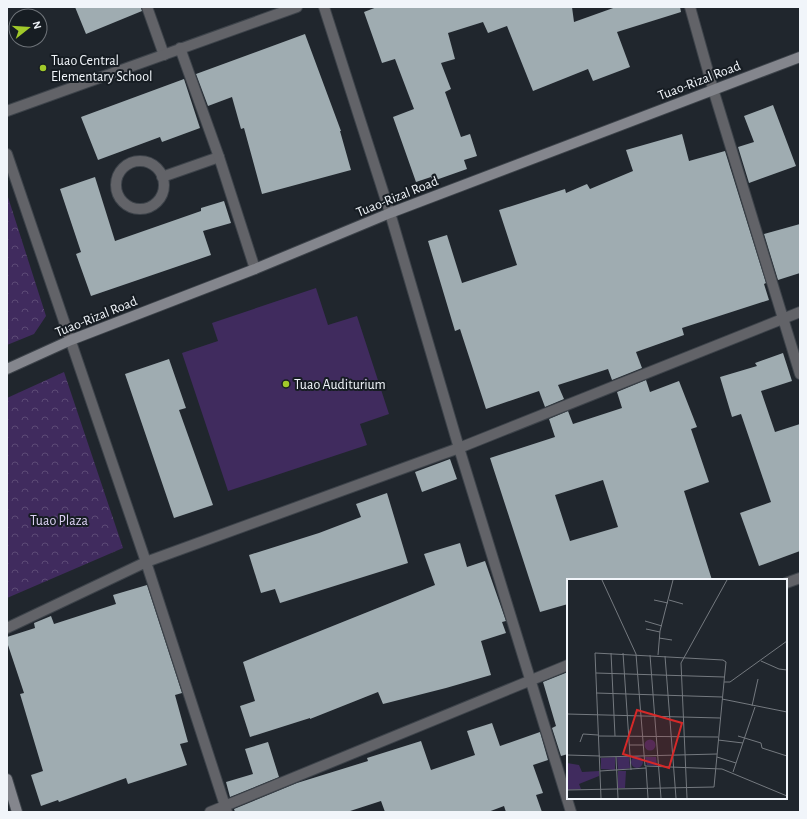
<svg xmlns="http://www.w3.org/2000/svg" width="807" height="819" viewBox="0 0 807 819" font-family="'Alegreya Sans',sans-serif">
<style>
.grass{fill:#402b5e}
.park{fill:url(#park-crowns)}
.building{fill:#9facb1;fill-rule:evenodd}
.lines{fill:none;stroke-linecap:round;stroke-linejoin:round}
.lane-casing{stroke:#3d434a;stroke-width:12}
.street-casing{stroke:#3d434a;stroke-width:12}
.secondary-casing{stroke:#3d434a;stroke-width:12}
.lane{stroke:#626368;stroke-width:10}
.street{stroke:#626368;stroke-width:10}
.secondary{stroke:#84868d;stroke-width:10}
.poi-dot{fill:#a1c92a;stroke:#171d23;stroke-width:1.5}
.labels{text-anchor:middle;stroke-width:4;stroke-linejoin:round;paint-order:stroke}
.poi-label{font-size:14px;fill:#f1f5fa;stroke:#171d23;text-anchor:start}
.street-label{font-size:14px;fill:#f1f5fa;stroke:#171d23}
.park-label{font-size:14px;fill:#ddd1f4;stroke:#171d23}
.inset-road{fill:none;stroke:#74797f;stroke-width:1}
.view{fill:#d62828;fill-opacity:0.15;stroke:#d62828;stroke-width:2}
.inset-edge{fill:none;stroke:#f1f5fa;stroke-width:2}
</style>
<defs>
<pattern id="park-crowns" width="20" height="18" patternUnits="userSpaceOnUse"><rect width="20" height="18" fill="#402b5e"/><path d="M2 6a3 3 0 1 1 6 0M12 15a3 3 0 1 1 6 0" fill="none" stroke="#5c4a76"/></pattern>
</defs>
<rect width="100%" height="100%" fill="#20262d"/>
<path class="grass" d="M316,288L328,325L357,316L389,414L360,424L367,445L228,491L182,353L218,341L212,323Z"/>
<path class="park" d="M7,194L46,316L34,334L7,345Z
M64,372L123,548L7,598V398Z"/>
<path class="building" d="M75,7H141L142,11L86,34Z
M377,7H572L574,22L616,7H680L681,12L617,32L630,67L593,81L588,69L533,91L507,26L488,33L483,22L448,33L455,59L441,63L451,89L445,92L461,137L470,134L477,156L464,160L467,169L433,181L431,177L416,182L393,117L414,109L395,59L382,63L364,12Z
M305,34L341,131H340L351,170L262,194L244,128L241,129L232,97L208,106L196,74Z
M184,79L200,128L162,142L160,137L98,160L81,117Z
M773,105L796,166L749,183L738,147L754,142L744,116Z
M682,134L689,161L725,151L766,283L764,284L769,300L682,328L684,335L636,352L642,368L612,380L608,369L558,385L564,399L545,407L539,391L486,409L460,329L455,331L428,241L447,235L462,283L517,265L499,210L565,189L566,193L587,184L590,189L633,171L626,150Z
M95,177L115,241L201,211V208L224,201L231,223L203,231L211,255L91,296L76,254L81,252L60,189Z
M800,224V273L778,280L764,234Z
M783,353L792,381L761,391L775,432L800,424V551L759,566L740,513L771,502L741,414L732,417L720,377L757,366L755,363Z
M169,359L186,408L179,410L213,505L174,518L125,374Z
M646,380L650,392L679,381L697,427L691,429L709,482L684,491L712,580H568V604L540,612L490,458L555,437L549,419L568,411L573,424L622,408L617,392ZM603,480L618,527L570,541L555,495Z
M450,459L457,479L422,492L415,472Z
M387,493L408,563L280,603L275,589L261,593L249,555L319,533L361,517L356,504Z
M460,543L467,567L485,561L506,621L502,622L506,633L481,641L491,675L446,688L383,704L378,692L310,719V718L250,737L240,706L255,701L243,662L435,585L424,554Z
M147,585L182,693L175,695L188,742L180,744L187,765L128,784L126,778L59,802L58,800L41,806L31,775L43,771L20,694L24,693L7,642V637L35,628L34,623L51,616L54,624L116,604L113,595Z
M568,672V754L561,756L552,728L556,726L543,682Z
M492,723L500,746L540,732L548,760L533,765L543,793L536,795L542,812H506L504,806L488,812H385L381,801L347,812H235L234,809L297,783L368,761L367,758L421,741L431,770L475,755L467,731Z
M268,742L279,777L230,797L226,782L253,774L245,749Z"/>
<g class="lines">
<g class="lane-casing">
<path id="lane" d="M147,7L164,55
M116 185a24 24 0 1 1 48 0a24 24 0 1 1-48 0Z
M162,177L219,157"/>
</g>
<g class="street-casing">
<path id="street" d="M324,7L390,213L459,448L571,812
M690,7L713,89L800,374
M180,48L219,157L255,269
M7,111L297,7
M7,154L146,562L227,812
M786,583L800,578
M7,628L146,562L459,448L800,312
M210,812L568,665"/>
</g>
<g class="secondary-casing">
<path id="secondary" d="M7,369L71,340L255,269L390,213L800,57
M7,779L17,812"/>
</g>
<use href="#lane" class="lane"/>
<use href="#street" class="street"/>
<use href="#secondary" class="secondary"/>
</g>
<g class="poi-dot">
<circle cx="43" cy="68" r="4"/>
<circle cx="286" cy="384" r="4"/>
</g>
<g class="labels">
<g class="poi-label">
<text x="51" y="65">Tuao Central<tspan x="51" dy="16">Elementary School</tspan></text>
<text x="294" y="389">Tuao Auditurium</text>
</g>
<g class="street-label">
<text transform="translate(699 80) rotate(-21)" y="5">Tuao-Rizal Road</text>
<text transform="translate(397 196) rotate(-22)" y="5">Tuao-Rizal Road</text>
<text transform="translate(96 316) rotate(-22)" y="5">Tuao-Rizal Road</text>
</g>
<g class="park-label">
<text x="59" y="525">Tuao Plaza</text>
</g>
</g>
<g transform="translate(567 579)">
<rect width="220" height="220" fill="#20262d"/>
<path d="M77.5 166a5.5 5.5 0 1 1 11 0a5.5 5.5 0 1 1-11 0ZM48,178V191L34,190V179ZM50,178H62L63,189L51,191Z" fill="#402b5e"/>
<path d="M0,184L12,186L15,193L32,192V197L12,205L14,210L0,211Z" fill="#402b5e"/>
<path d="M64 183a6 6 0 1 1 12 0a6 6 0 1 1-12 0ZM78,178H89L90,187L80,186ZM51,192H59L58,209H51Z" fill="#402b5e"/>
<path class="inset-road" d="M35,1L69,75L78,187L155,190L220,217M87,21L101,24M102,21L116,25M78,42L95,47M79,50L93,53M92,59L105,61M44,74L48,157M56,74L64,191M83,76L94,219M91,76L93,52L106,1M98,77L109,219M194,82L212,90L220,91M29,94L157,98M29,114L155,118M155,120L220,133M185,127L191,100M0,135L153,139M32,157L151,158M171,157L194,164L195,169L220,177M151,161L176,164M13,163L16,155L31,156M62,166H76M0,176L33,177M33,178L150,175M49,178L51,219M150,178L169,184M79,188L81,219M33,192L79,189M166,193L188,128M0,211L147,208L157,103M34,219L28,74L156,81L159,83L157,103H163L220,62M120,219L114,84L160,1"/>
<path class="view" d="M70,131L115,144L102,189L56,175Z"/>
<rect width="220" height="220" class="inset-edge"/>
</g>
<rect width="807" height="819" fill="none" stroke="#f1f5fa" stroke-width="16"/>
<g transform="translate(28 28) rotate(73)"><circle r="19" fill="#171d23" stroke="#6e7379"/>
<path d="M0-3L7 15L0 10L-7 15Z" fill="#a1c92a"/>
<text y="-6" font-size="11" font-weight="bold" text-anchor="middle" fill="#f1f5fa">N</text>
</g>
</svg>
